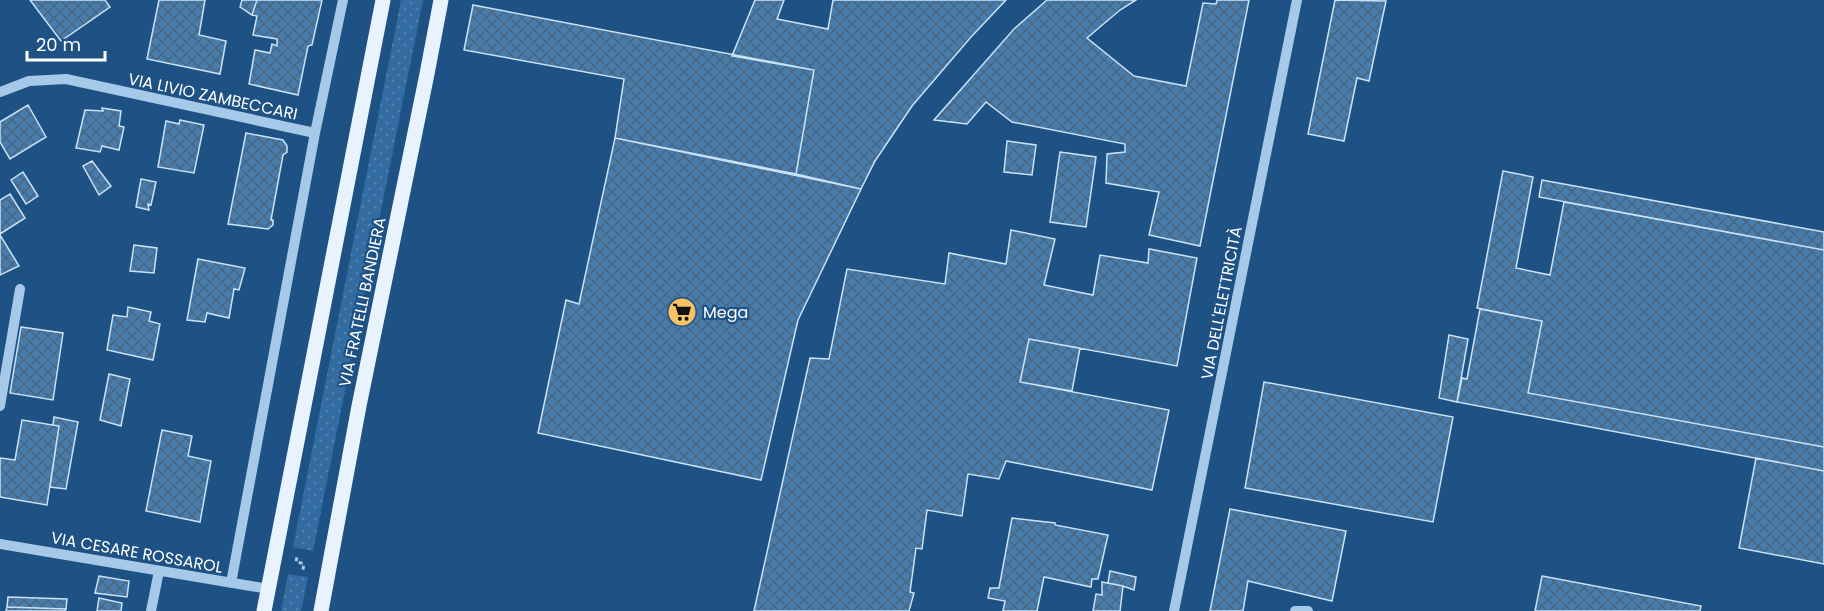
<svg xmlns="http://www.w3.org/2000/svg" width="1824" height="611" viewBox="0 0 1824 611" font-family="Poppins,sans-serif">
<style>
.garden{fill:url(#garden-dots)}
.building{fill:url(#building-cross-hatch);stroke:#cae2f7;stroke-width:1.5}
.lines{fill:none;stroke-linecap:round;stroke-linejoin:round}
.path{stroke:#a6c9ea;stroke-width:4;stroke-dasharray:3 4.5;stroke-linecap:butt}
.minor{stroke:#a6c9ea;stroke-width:10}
.major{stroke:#e9f3fe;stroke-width:15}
.labels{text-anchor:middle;stroke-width:4.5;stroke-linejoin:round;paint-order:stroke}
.street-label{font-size:16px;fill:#fff;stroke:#1e5284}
.poi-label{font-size:16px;fill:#fff;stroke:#1e5284;text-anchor:start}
</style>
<defs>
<pattern id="garden-dots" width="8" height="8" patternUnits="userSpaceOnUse" patternTransform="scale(1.5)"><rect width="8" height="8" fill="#326ca1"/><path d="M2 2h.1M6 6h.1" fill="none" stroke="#5182af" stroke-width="1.8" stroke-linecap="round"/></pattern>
<pattern id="building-cross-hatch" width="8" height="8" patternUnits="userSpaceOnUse" patternTransform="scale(1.5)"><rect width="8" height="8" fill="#477cac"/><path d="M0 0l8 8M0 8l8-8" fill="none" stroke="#496681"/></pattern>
</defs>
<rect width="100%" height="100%" fill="#1e5284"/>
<path class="garden" d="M401,0H423L313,551L293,547Z
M288,574L308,577L301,611H281Z"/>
<path class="building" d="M30,0H105L110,7L61,41Z
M159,0H205L199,35L226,41L220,74L147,59Z
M242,0H257L252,15L240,7Z
M257,0H322L312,45L308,46L298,95L249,84L255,50L270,53L272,44L277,46V39L253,35L257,16L252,15Z
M755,0H784L777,19L828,29L833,0H1006L971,37L912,106L875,161L861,189L796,174L814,70L732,56Z
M1047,0H1136L1120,10L1087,38L1134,76L1186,86L1203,3L1216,4L1217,0H1249L1200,246L1149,235L1159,192L1106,183L1107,154L1125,152V144L1012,122L986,102L967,124L934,120L1014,29Z
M1335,0L1386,1L1369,81L1357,78L1344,141L1308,134Z
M473,5L814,70L796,174L615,138L624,79L464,50Z
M28,105L46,137L10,159L0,142V122Z
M102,108L121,111L119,126L124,127L119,150L102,146L100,152L76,148L85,110L103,111Z
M180,120L204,125L194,173L158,167L166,121L179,124Z
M246,133L283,140L287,146V152L283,155L271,220H273V225L268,229L228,224Z
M615,138L861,189L798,320L761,480L538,433L566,300L579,304Z
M1007,141L1036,145L1032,175L1004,172Z
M1060,152L1096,157L1086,227L1050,222Z
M92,161L111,186L99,195L83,166Z
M1503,171L1533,177L1516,268L1550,275L1564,202L1824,250V447L1528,393L1542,321L1477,308Z
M23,172L38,196L26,204L11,180Z
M141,179L156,182L151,205L148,204L149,210L136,207Z
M1542,180L1824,232V250L1539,197Z
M10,194L25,218L0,234V200Z
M1011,230L1055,239L1044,285L1093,295L1100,255L1148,263L1149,249L1197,258L1177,366L1029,339L1020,382L1169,410L1152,490L1006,461L999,479L968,474L962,516L927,510L922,549L916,548L910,592L914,593L909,611H754L810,358L829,359L847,269L945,284L949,253L1006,264Z
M0,235L19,266L0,275Z
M134,245L157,248L154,273L130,271Z
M198,259L245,268L239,290L234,289L229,318L207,313L205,322L187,320Z
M128,307L151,312L149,321L160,324L153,360L107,350L113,315L127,317Z
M1480,309L1542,321L1528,393L1824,447V471L1457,402L1462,378L1467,379Z
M21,327L63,333L53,400L10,393Z
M1449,335L1468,339L1457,402L1439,398Z
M1029,339L1080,348L1072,391L1020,382Z
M109,374L130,379L121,426L100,420Z
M1264,382L1453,417L1433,522L1245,488Z
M54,417L78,422L66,489L50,487L59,426L53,425Z
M22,420L59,426L47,505L0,497V458L15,460Z
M162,430L192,436L188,456L211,461L200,522L146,511Z
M1756,458L1824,471V564L1739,548Z
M1230,509L1346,531L1332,601L1248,581L1243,611H1210Z
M1012,518L1055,523V525L1108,535L1098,579H1092L1091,587L1044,577L1037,611H1003L1005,601L988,598L990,588H999Z
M1110,571L1136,577L1134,590L1123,586L1108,583Z
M99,576L129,581L127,597L95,593Z
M1542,576L1701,606L1700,611H1535Z
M1102,582L1123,586L1120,611H1093L1096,594L1102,595Z
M8,597L67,599L66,609L7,607Z
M99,598L122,603L121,611H97Z
M7,607L66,609L65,611H6Z"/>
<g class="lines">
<path class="path" d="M295,559L301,560L300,567L309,569"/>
<path class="minor" d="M0,92L29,81L66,79L315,133
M0,406L20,289
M0,544L269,589
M231,583L315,133L343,0
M151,611L159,571
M1174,611L1297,0
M1295,611H1308"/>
<path class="major" d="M264,611L383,0
M321,611L359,406L427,74L441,0"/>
</g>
<defs>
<g id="supermarket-disc" transform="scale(1.5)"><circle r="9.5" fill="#f8c365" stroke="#1e5284"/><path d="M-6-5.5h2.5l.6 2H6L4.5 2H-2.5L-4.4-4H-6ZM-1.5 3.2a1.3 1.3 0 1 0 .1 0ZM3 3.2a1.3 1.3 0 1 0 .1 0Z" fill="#111"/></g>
</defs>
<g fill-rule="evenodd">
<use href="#supermarket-disc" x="682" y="312"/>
</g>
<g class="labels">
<g class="street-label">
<text transform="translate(213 96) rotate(12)" y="6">VIA LIVIO ZAMBECCARI</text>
<text transform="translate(362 302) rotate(-78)" y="6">VIA FRATELLI BANDIERA</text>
<text transform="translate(1221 303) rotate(-79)" y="6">VIA DELL'ELETTRICITÀ</text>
<text transform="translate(137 552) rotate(10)" y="6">VIA CESARE ROSSAROL</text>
</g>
<g class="poi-label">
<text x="703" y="318">Mega</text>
</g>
</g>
<path d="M27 51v9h78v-9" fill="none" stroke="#ffffff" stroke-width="3"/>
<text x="36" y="51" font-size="18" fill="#ffffff" stroke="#1e5284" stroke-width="4.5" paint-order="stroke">20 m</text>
</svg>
